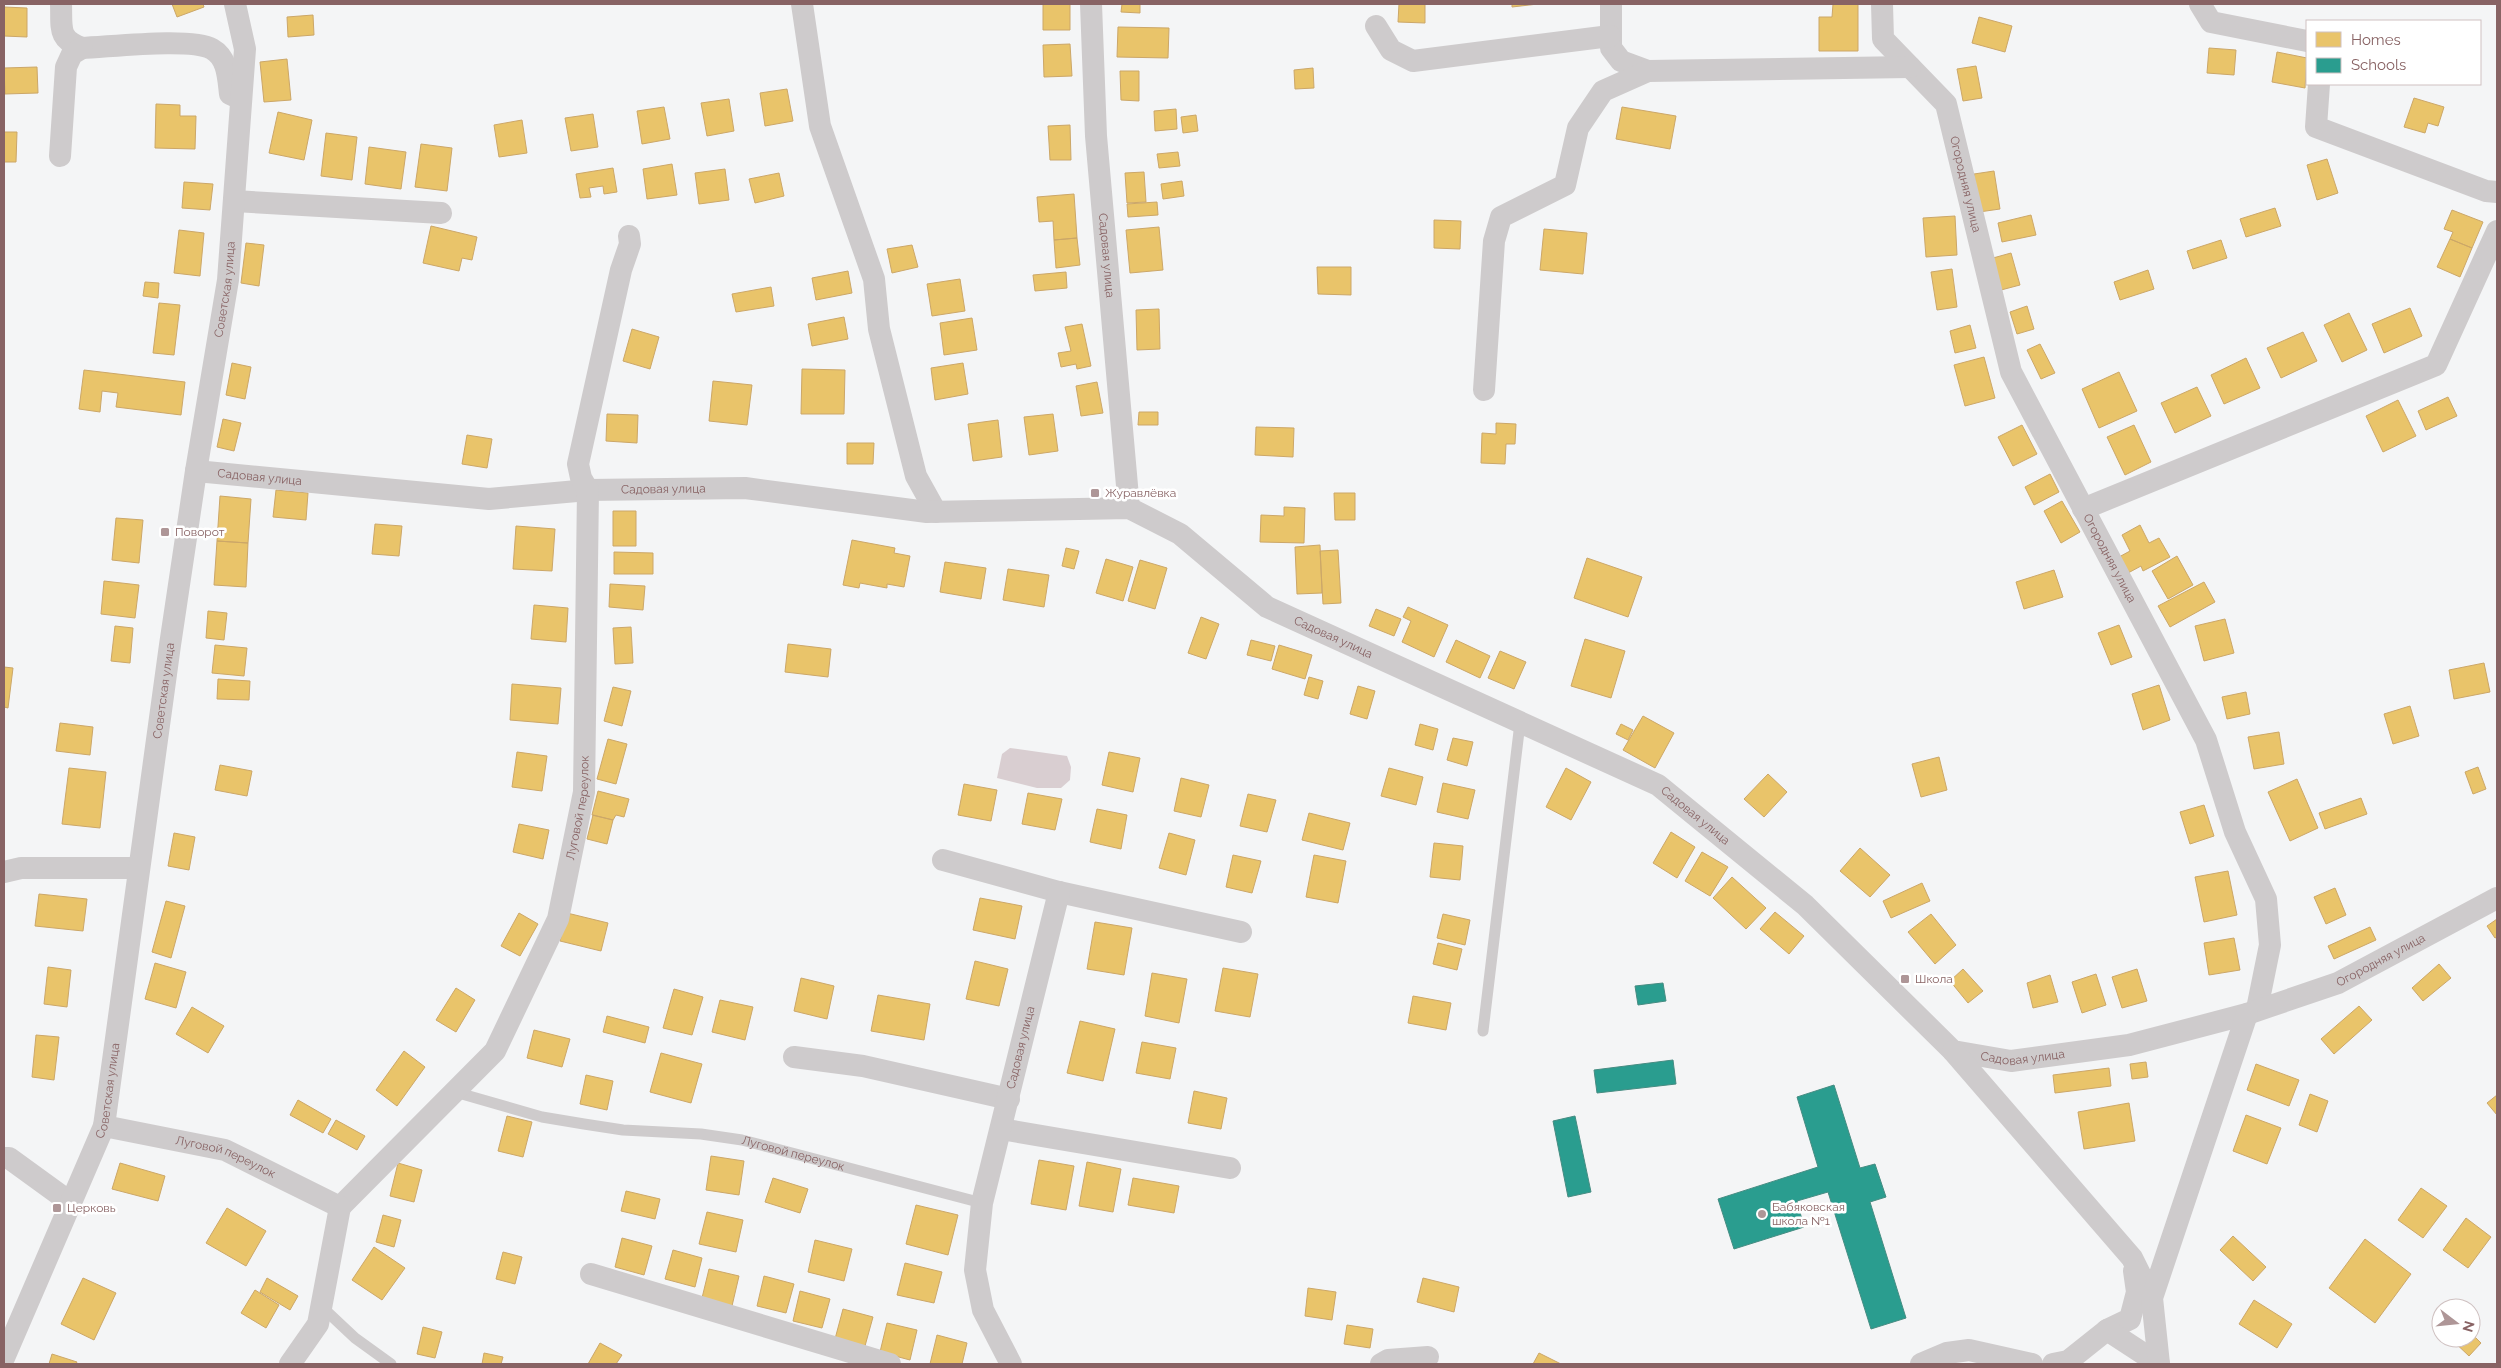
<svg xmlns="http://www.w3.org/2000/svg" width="2501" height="1368" viewBox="0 0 2501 1368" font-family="Raleway,sans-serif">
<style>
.water{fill:#d9ced1}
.homes{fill:#e9c46a;stroke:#cca768}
.schools{fill:#2a9d8f;stroke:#468c82}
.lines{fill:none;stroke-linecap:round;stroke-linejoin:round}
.lane{stroke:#cecbcc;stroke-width:11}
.street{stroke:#cecbcc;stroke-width:22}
.poi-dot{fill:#ae9697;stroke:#fff;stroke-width:2}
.labels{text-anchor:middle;stroke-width:5;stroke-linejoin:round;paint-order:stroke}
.street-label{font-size:12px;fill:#886364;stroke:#fff}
.poi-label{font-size:12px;fill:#886364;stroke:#fff;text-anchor:start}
</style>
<rect width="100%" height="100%" fill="#f4f5f6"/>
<path class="water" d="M1010,748L1067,756L1071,767L1070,780L1061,788H1037L997,778L1002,754Z"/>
<path class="homes" d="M172,4H203L204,7L177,17Z
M1043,4H1070V30H1043Z
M1122,4H1140V13L1121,12Z
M1399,4H1425V23L1398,22Z
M1512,4H1538L1512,7Z
M1833,4H1858V51H1819V17H1832Z
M4,7L27,8V37L4,36Z
M313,15L314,35L288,37L287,17Z
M1979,17L2012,26L2005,52L1972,43Z
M1118,27L1169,28L1168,58L1117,57Z
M1070,44L1072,76L1044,77L1043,45Z
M2209,48L2236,50L2234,75L2207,73Z
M2277,52L2307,58L2305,88L2272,82Z
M287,59L291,100L264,102L260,62Z
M1976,66L1982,98L1963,101L1957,69Z
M37,67L38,93L5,94L4,68Z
M1313,68L1314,88L1295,89L1294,70Z
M1120,71H1139V101L1121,100Z
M787,89L793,121L765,126L760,93Z
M2414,98L2444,107L2438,126L2428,123L2425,133L2404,127Z
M729,99L734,131L707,136L701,103Z
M156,104L180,105V116H196L195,149L155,148Z
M664,107L670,139L642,144L637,111Z
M1622,107L1676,116L1670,149L1616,139Z
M1176,109L1177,129L1155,131L1154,111Z
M278,112L312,120L304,160L269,153Z
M593,114L598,147L571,151L565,118Z
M1196,115L1198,131L1183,133L1181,117Z
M522,120L527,153L499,157L494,125Z
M1070,125L1071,160H1050L1048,126Z
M4,132H17L16,162H4Z
M326,133L357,137L352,180L321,176Z
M421,144L452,148L447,191L415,187Z
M369,147L406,152L401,189L365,184Z
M1178,152L1180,166L1159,168L1157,154Z
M2327,159L2338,193L2317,200L2307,165Z
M672,164L677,195L647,199L643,169Z
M613,168L617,192L604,194L603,186L589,188L591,197L580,198L576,174Z
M725,169L729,200L699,204L695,173Z
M1994,171L2000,209L1979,212L1974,174Z
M1144,172L1146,202L1127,203L1125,173Z
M779,173L784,196L755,203L749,179Z
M1182,181L1184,196L1163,199L1161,184Z
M184,182L213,184L210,210L182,208Z
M1074,194L1077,238L1054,240L1053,221L1039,222L1037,197Z
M1157,202L1158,215L1128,217L1127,204Z
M2275,208L2281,226L2246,237L2240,219Z
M2452,210L2483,222L2472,248L2450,239L2453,232L2444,229Z
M2031,215L2036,235L2002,242L1998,223Z
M1955,216L1957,255L1926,257L1923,218Z
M1434,220L1461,221L1460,249L1434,248Z
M431,226L477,237L472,260L462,258L459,271L423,263Z
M1159,227L1163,270L1130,273L1126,230Z
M1544,229L1587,233L1583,274L1540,270Z
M179,230L204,233L200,276L174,273Z
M1077,238L1080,265L1056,268L1054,240Z
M2450,239L2472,248L2460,277L2437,267Z
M2221,240L2227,258L2193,269L2187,251Z
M246,243L264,245L259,286L241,283Z
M912,245L918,267L892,273L887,249Z
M2011,253L2020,285L2001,290L1993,258Z
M1317,267H1351V295L1318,294Z
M1952,269L1957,307L1937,310L1931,272Z
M2148,270L2154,289L2120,300L2114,282Z
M848,271L852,293L816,300L812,278Z
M1066,272L1067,288L1035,291L1033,275Z
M960,279L965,311L932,316L927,284Z
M145,282L159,283L158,298L143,296Z
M771,287L774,306L736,312L732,294Z
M159,303L180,305L174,355L153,353Z
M2027,306L2034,329L2017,334L2010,312Z
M2410,308L2422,336L2384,353L2372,324Z
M1159,309L1160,349L1137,350L1136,310Z
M2349,313L2367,350L2342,362L2324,325Z
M844,317L848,339L812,346L808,324Z
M972,318L977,350L944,355L940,323Z
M1082,324L1091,366L1077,369L1076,364L1061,367L1058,353L1071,351L1065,327Z
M1970,325L1976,348L1955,353L1950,331Z
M632,329L659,337L650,369L623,361Z
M2303,332L2317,361L2281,378L2267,348Z
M2040,344L2055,373L2041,379L2027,350Z
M1984,357L1995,398L1965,406L1954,365Z
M2246,358L2260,388L2224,404L2211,375Z
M232,363L251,367L245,399L226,395Z
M963,363L968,394L935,400L931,368Z
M802,369L845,370L844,414H801Z
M84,370L185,382L181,415L116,407L118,393L102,391L100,412L79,409Z
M2119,372L2137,411L2099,428L2082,389Z
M713,381L752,385L747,425L709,421Z
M1097,382L1103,413L1081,416L1076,386Z
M2197,387L2211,416L2175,433L2161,403Z
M2448,397L2457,416L2426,430L2418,411Z
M2398,400L2416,436L2383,452L2366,416Z
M1139,412H1158V425H1138Z
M607,414L638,415L637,443L606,441Z
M1053,414L1058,451L1029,455L1024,417Z
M223,419L241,423L234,451L217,447Z
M998,420L1002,457L973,461L968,424Z
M1496,423L1516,424L1515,444H1506L1505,464L1481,463L1482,433L1496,434Z
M2022,425L2037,454L2013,466L1998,437Z
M2134,425L2151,462L2125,475L2107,437Z
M1256,427L1294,428L1293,457L1255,455Z
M467,435L492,439L487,468L462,464Z
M847,443H874L873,464H847Z
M2050,474L2059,492L2034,505L2025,487Z
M276,490L308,493L306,520L273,517Z
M1334,493H1355V520H1335Z
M220,496L251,499L248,543L217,541Z
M2062,501L2080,532L2061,543L2044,511Z
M1284,507L1305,508L1304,543L1260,542L1261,515L1284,516Z
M613,511H636V546H613Z
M116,518L143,520L139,563L112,560Z
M375,524L402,526L399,556L372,554Z
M2140,525L2149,543L2159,538L2170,557L2143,571L2141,566L2128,573L2119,557L2130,551L2122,535Z
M516,526L555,529L552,571L513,569Z
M852,540L895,548L894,553L910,556L904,587L887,584V588L860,583L859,588L843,585Z
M217,541L248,543L246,587L214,585Z
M1320,545L1322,593L1297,594L1295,547Z
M1066,548L1079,551L1074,569L1062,566Z
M1338,550L1341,603L1323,604L1320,551Z
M614,552L653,553V574H614Z
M2177,556L2193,585L2168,599L2152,571Z
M1587,558L1642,577L1628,617L1574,598Z
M1106,559L1133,567L1123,601L1096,593Z
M1140,560L1167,568L1155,609L1128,601Z
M945,562L986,568L981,599L940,592Z
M1008,569L1049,575L1044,607L1003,600Z
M2054,570L2063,597L2024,609L2016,582Z
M104,581L139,585L135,618L101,614Z
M2204,582L2215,602L2170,627L2158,606Z
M610,584L645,586L643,610L609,607Z
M534,605L568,608L566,642L531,639Z
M1408,607L1448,625L1434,657L1402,642L1411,621L1403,617Z
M1376,609L1401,619L1394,636L1369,626Z
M208,611L227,613L224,640L206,638Z
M1201,617L1219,624L1206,659L1188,653Z
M2225,619L2234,653L2204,661L2195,626Z
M2119,625L2132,657L2111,665L2098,633Z
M115,626L133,628L130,663L111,661Z
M631,627L633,663L615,664L613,628Z
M1585,639L1625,651L1611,698L1571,686Z
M1251,640L1275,646L1271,661L1247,655Z
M1456,640L1490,656L1480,678L1446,662Z
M788,644L831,649L828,677L785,672Z
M215,645L247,648L244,676L212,673Z
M1279,645L1312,655L1305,679L1272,669Z
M1500,651L1526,662L1514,689L1488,678Z
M2484,663L2490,692L2454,699L2449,670Z
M4,667L13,668L8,708L4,707Z
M1309,677L1323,681L1318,699L1304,695Z
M218,679L250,681L249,700L217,699Z
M512,684L561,688L558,724L510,720Z
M2159,685L2170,720L2143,730L2132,694Z
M1358,686L1375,691L1367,719L1350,714Z
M613,687L631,691L622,726L604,721Z
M2246,692L2250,714L2227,719L2222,697Z
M2410,706L2419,736L2393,744L2384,714Z
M1643,716L1674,733L1655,768L1623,750Z
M60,723L93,727L90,755L56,751Z
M1420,724L1438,729L1433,750L1415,745Z
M1621,724L1633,730L1628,740L1616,734Z
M2279,732L2284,764L2254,769L2248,737Z
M1453,738L1473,742L1467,766L1447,760Z
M608,739L627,744L616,784L597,779Z
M517,752L547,756L542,791L512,787Z
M1109,752L1140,758L1133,792L1102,785Z
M1939,757L1947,790L1921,797L1912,764Z
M220,765L252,771L247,796L215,790Z
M2478,767L2486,789L2473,794L2465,772Z
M69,768L106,772L100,828L62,824Z
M1389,768L1423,777L1416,805L1381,796Z
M1566,768L1591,782L1571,820L1546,807Z
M1768,774L1787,792L1764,817L1744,799Z
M1181,778L1209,785L1201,817L1174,811Z
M2297,779L2318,828L2290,841L2268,792Z
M1443,783L1475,790L1468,819L1437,812Z
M964,784L997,790L991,821L958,815Z
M598,791L629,799L624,817L616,815L613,820L592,815Z
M1028,793L1062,799L1055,830L1022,824Z
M1248,794L1276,800L1267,832L1240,826Z
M2361,798L2367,814L2325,829L2319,813Z
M2204,805L2214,836L2190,844L2180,812Z
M1097,809L1127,815L1121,849L1090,842Z
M1309,813L1350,823L1343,850L1302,840Z
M593,815L613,820L607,844L587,839Z
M519,824L549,830L543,859L513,852Z
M1671,832L1695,847L1677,878L1653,863Z
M174,833L195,837L189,870L168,866Z
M1169,833L1195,840L1186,875L1159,868Z
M1434,843L1463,846L1460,880L1430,877Z
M1860,848L1890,875L1870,897L1840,871Z
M1702,852L1728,867L1710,896L1685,881Z
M1233,855L1261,861L1252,893L1226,887Z
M1314,855L1346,861L1338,903L1306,897Z
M2228,871L2237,915L2204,922L2195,877Z
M1732,877L1766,908L1746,929L1713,898Z
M1922,883L1930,901L1891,918L1883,901Z
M2335,888L2346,915L2326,924L2314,897Z
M39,894L87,899L83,931L35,926Z
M980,898L1022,906L1015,939L973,930Z
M166,901L185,906L171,958L152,952Z
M1775,912L1804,936L1789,954L1760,929Z
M519,913L538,924L520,956L501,946Z
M567,913L608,923L601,951L560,941Z
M1443,914L1470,920L1465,945L1437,938Z
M1931,914L1956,945L1935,964L1908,932Z
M2497,919V937L2495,938L2487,926Z
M1095,922L1132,928L1124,975L1087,969Z
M2370,927L2376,940L2334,959L2328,946Z
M2234,938L2240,970L2209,975L2204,943Z
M1438,943L1462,949L1457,970L1433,964Z
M975,961L1008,969L999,1006L966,999Z
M155,963L186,972L176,1008L145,999Z
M2439,964L2451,978L2423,1001L2412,988Z
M48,967L71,970L67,1007L44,1004Z
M1223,968L1258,974L1250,1017L1215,1011Z
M1963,969L1983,991L1968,1003L1950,981Z
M2137,969L2147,1001L2122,1008L2112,977Z
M1152,973L1187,979L1179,1023L1145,1016Z
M2096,974L2106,1005L2082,1013L2072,982Z
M2050,975L2058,1002L2033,1008L2027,983Z
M801,978L834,986L827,1019L794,1011Z
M456,988L475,1000L456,1032L436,1020Z
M674,989L703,997L692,1035L663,1028Z
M878,995L930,1004L924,1040L871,1031Z
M1413,996L1451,1003L1446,1030L1408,1023Z
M720,1000L753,1007L745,1040L712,1032Z
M2359,1006L2372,1020L2334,1054L2321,1039Z
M192,1007L224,1026L208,1053L176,1034Z
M607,1016L649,1027L645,1043L603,1032Z
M1080,1021L1115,1029L1103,1081L1067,1073Z
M534,1030L570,1039L562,1067L527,1058Z
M36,1035L59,1037L54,1080L32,1077Z
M1142,1042L1176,1048L1170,1079L1136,1073Z
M404,1051L425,1067L397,1106L376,1090Z
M661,1053L702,1064L691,1103L650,1092Z
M2146,1062L2148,1077L2132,1079L2130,1064Z
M2256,1064L2299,1080L2289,1106L2247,1090Z
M2109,1068L2111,1086L2055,1093L2053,1075Z
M586,1075L613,1081L607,1110L580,1104Z
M1194,1091L1227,1098L1221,1129L1188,1123Z
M2310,1094L2328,1101L2317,1132L2299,1125Z
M2497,1095V1115L2487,1103Z
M298,1100L331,1119L323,1133L290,1115Z
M2129,1103L2135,1141L2084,1149L2078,1112Z
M2246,1115L2281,1128L2267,1164L2233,1151Z
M507,1116L532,1122L523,1157L498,1151Z
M336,1120L365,1136L357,1150L328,1134Z
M711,1156L744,1161L739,1195L706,1190Z
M1039,1160L1074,1166L1066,1210L1031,1204Z
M1087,1162L1121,1169L1113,1212L1079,1206Z
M120,1163L165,1176L158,1201L112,1189Z
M398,1163L422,1170L414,1202L390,1196Z
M773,1178L808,1189L800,1213L765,1202Z
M1133,1178L1179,1186L1174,1213L1128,1205Z
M2421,1188L2447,1206L2423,1238L2398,1220Z
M626,1191L660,1199L655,1219L621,1211Z
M916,1205L958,1215L948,1255L906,1244Z
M227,1208L266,1231L246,1266L206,1243Z
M707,1212L743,1220L736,1252L699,1244Z
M383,1215L401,1220L394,1247L376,1242Z
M2466,1218L2491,1237L2468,1268L2443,1250Z
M2233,1236L2266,1267L2253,1281L2220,1250Z
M622,1238L652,1246L644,1275L615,1267Z
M2365,1239L2411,1274L2375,1323L2329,1288Z
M815,1240L852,1249L844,1281L808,1272Z
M374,1247L405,1268L382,1300L352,1280Z
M673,1250L702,1258L695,1287L665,1279Z
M503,1252L522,1257L515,1284L496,1279Z
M905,1263L942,1272L934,1303L897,1295Z
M709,1269L739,1276L732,1306L702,1298Z
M764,1276L794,1284L786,1313L757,1306Z
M83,1278L116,1293L94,1340L61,1324Z
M267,1278L298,1296L290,1310L260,1292Z
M1423,1278L1459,1287L1454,1312L1417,1302Z
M1308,1288L1336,1292L1332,1320L1305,1316Z
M255,1290L279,1305L266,1328L241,1313Z
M800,1291L830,1299L822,1328L793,1321Z
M2254,1300L2292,1324L2277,1348L2239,1324Z
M843,1309L873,1317L865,1346L835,1339Z
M887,1323L917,1330L910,1360L880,1352Z
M1347,1325L1373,1329L1370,1348L1344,1344Z
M423,1327L442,1332L435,1358L417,1354Z
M2471,1333L2481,1343L2469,1356L2450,1338H2471Z
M937,1335L967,1343L962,1364H930Z
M600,1343L622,1355L616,1364H588Z
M484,1353L503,1357L501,1364H482Z
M1539,1353L1561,1364H1533Z
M52,1354L77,1362L76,1364H49Z"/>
<path class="schools" d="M1663,983L1666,1001L1638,1005L1635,986Z
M1673,1060L1676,1084L1597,1093L1594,1070Z
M1834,1085L1860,1168L1875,1164L1886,1197L1870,1202L1906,1318L1871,1329L1828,1192L1797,1201L1804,1227L1734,1249L1718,1199L1818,1167L1797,1097Z
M1575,1116L1591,1192L1568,1197L1553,1121Z"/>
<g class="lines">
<g class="lane">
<path d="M1483,1031L1520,723"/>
<path id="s1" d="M455,1092L542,1117L584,1124L623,1130L701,1134L742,1140L982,1203"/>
<path d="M322,1307L355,1338L391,1364"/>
</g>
<g class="street">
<path d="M61,4C62,27 57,39 82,48C110,47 191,37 212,49C228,58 228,78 230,94L241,99"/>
<path d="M802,4L820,126L874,279L879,329L916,476L936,512"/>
<path id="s2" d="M1091,4L1096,136L1129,508"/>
<path d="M1611,4V48L1621,61L1648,71"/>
<path id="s3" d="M1882,4L1883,39L1946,104L2011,372L2206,740L2235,832L2266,899L2270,945L2257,1009"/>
<path d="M2200,4L2211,22L2307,41"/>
<path d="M1376,26L1391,50L1413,61L1610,36"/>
<path d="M2319,84L2316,127L2486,191L2497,192"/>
<path d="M60,156L66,67L72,54L82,48"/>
<path d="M234,201L441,213"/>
<path d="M1484,390L1494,241L1501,217L1565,185L1578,128L1603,91L1648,71L1910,67"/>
<path id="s4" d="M196,471L489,499L588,490L745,488L927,512L1129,508L1180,534L1267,607L1658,785L1805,905L1953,1051L2011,1061L2129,1045L2247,1014L2338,983L2497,898"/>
<path d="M2083,509L2436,365L2497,231"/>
<path d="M943,860L1059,892L1241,932"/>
<path d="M4,872L21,868H139"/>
<path d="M1953,1051L2132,1258L2152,1298"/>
<path d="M794,1057L863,1066L1009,1099"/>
<path id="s5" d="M104,1126L225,1150L340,1207L495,1051L558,919L584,792L588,490L581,478L578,464L621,270L630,244L629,236"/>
<path d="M1001,1129L1230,1168"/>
<path d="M4,1158H9L71,1203"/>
<path d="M591,1274L890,1364"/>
<path d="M2107,1330L2130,1319L2137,1292L2134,1271"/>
<path id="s6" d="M4,1358L104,1126L170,645L196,471L228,280L245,49L235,4"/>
<path d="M290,1364L318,1324L340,1207"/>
<path id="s7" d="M1011,1364L983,1310L975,1270L982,1203L1059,892"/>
<path d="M1381,1364L1388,1360L1428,1357"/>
<path d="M1921,1364L1947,1353L1969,1350L2032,1364"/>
<path d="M2053,1364L2068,1361L2107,1330L2159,1364"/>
<path d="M2159,1364L2152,1298L2247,1014"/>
</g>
</g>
<g class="poi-dot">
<rect x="1090" y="488" width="10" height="10" rx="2.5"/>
<rect x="160" y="527" width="10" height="10" rx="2.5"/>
<rect x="1900" y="974" width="10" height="10" rx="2.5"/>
<rect x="52" y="1203" width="10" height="10" rx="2.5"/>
<circle cx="1762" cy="1214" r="5"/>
</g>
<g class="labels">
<g class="street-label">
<text dy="4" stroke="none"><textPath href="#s3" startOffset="208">Огородняя улица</textPath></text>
<text dy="4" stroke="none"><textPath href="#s2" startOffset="252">Садовая улица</textPath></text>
<text dy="4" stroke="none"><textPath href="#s6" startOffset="1098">Советская улица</textPath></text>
<text dy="4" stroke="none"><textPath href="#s4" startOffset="64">Садовая улица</textPath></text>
<text dy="4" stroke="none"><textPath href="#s4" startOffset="469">Садовая улица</textPath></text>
<text dy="4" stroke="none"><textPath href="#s3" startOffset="612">Огородняя улица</textPath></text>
<text dy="4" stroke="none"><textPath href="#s4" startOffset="1180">Садовая улица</textPath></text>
<text dy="4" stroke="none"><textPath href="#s6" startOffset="692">Советская улица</textPath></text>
<text dy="4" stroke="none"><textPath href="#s5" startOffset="731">Луговой переулок</textPath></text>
<text dy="4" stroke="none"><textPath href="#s4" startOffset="1585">Садовая улица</textPath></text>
<text dy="4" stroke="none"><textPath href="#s4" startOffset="2379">Огородняя улица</textPath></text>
<text dy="4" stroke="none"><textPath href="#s7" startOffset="329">Садовая улица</textPath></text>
<text dy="4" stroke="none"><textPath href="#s4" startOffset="2005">Садовая улица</textPath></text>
<text dy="4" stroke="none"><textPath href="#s6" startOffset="288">Советская улица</textPath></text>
<text dy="4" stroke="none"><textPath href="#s1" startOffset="345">Луговой переулок</textPath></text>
<text dy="4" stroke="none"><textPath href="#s5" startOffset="126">Луговой переулок</textPath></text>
</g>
<g class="poi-label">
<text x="1105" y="497">Журавлёвка</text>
<text x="175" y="536">Поворот</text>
<text x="1915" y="983">Школа</text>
<text x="1772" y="1211">Бабяковская<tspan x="1772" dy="14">школа №1</tspan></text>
<text x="67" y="1212">Церковь</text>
</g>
</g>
<rect width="2501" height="1368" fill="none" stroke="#886364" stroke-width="10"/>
<rect x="2306" y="20" width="175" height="65" fill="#ffffff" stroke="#cfc1c1"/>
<rect x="2316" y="32" width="25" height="15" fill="#e9c46a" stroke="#cfc1c1"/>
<text x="2351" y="45" font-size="15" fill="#886364">Homes</text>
<rect x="2316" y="58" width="25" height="15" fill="#2a9d8f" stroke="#cfc1c1"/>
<text x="2351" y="70" font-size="15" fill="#886364">Schools</text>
<g transform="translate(2456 1323) rotate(106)"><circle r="24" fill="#ffffff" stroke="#cfc1c1"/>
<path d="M0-4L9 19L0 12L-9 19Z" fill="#ae9697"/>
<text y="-8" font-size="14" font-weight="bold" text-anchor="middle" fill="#886364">N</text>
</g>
</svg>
